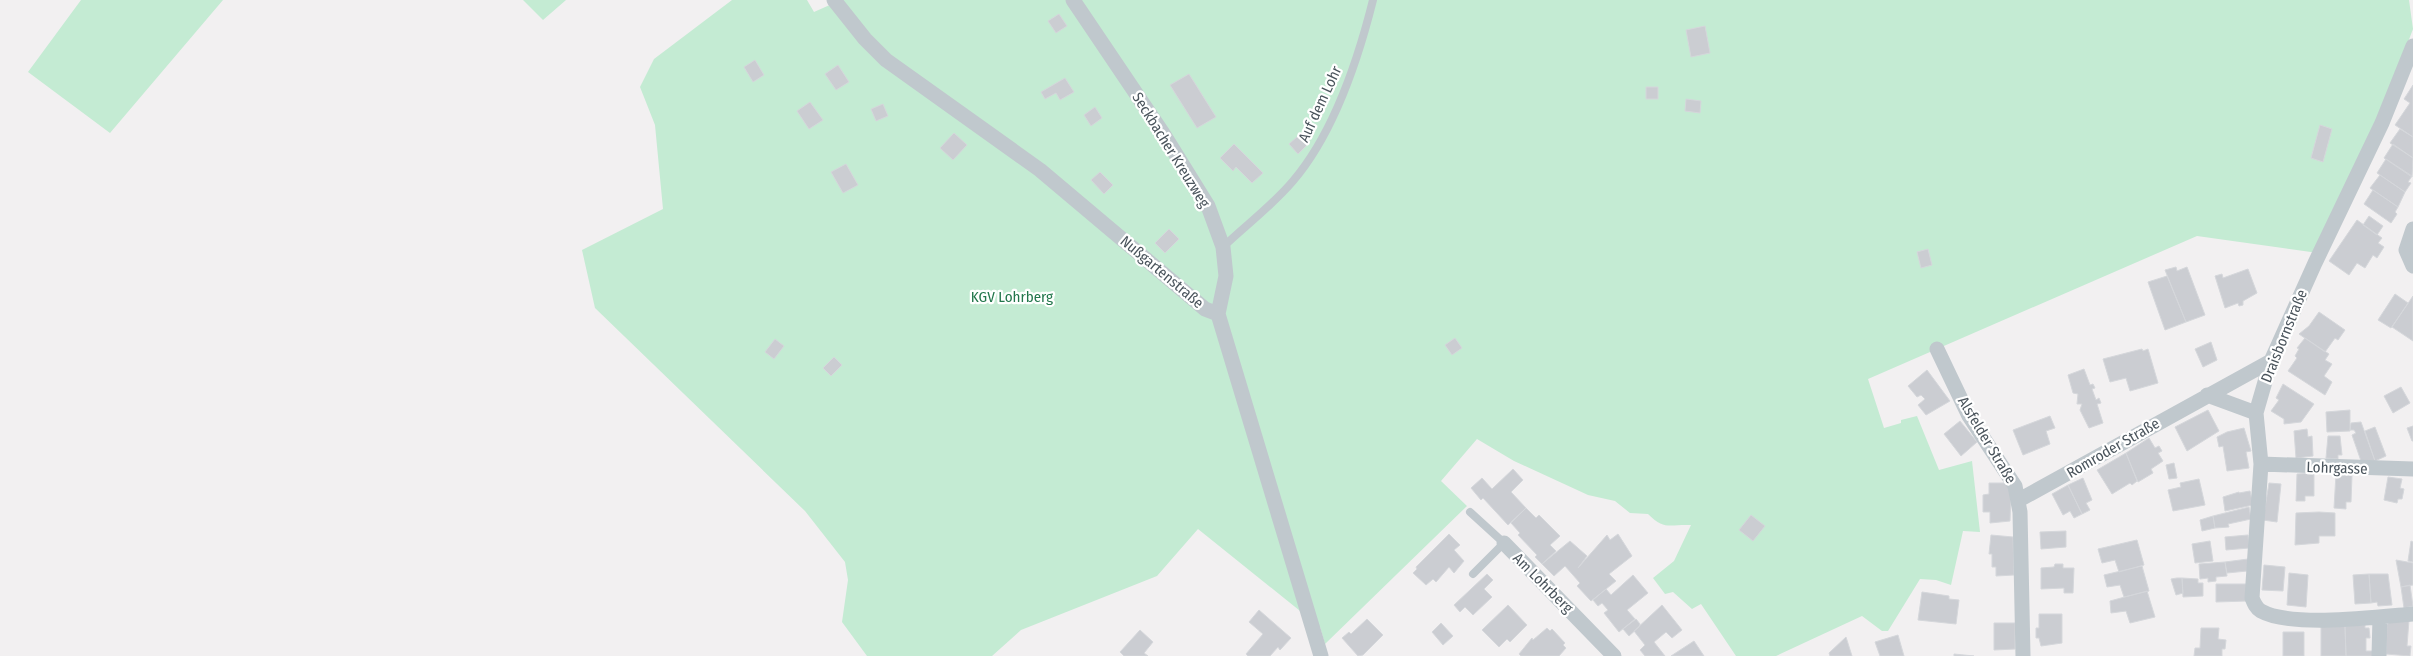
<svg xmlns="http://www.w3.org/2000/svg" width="2413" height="656" viewBox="0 0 2413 656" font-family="'Fira Sans Condensed',sans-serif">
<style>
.green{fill:#c4ebd3}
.building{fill:#cbcdd2;stroke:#d5d7db}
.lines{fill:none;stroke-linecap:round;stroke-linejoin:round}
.service{stroke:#c0c8cd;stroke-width:8}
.minor{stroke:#c0c8cd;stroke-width:15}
.labels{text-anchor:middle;stroke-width:4.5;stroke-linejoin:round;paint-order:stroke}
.street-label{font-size:15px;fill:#4a545c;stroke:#fff}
.park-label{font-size:15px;fill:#22764b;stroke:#fff}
</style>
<rect width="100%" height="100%" fill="#f2f0f1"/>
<path class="green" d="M81,0H223L110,133L28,72Z
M523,0H566L543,20Z
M732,0H807L814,12L841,0H2409L2413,29L2377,124L2318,253L2197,236L1868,379L1884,428L1901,423V420L1917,416L1939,470L1972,461L1980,532L1963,531L1951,585L1936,580L1920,579L1888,631H1882L1862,616L1776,656H1736L1701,604L1692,609L1673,592L1665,594L1653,578L1674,561L1691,525C1670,524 1665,531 1648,514L1630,513L1615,501L1588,495L1514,461L1477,439L1441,481L1467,506L1325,644L1320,627L1198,529L1157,576L1021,630L992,656H867L842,622L848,580L845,562L805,511L595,308L582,250L663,209L655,125L640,87L654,59Z"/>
<path class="building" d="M1059,14L1067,26L1056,33L1048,21Z
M1705,26L1710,53L1691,57L1686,30Z
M755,60L764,75L753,82L744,67Z
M838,65L849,82L836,90L825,74Z
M1189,74L1216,117L1197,128L1170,85Z
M1065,78L1074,92L1060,100L1056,93L1045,99L1041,92Z
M2413,85V137L2395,125L2410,103L2404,99Z
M1646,87H1658V99H1646Z
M1686,99L1701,101L1700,113L1685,111Z
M810,102L823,120L809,129L797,111Z
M883,104L888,116L876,121L871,109Z
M1095,107L1102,118L1091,126L1084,115Z
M2320,125L2332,129L2323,162L2311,158Z
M2400,129L2413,137V158L2390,143Z
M954,133L967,145L953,160L940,148Z
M1298,136L1307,145L1298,154L1289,144Z
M1234,144L1263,173L1252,183L1236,167L1233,171L1220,158Z
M2393,144L2413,158L2412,177L2384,158Z
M2386,159L2412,176L2408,182L2411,183L2405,192L2377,173Z
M846,164L858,185L843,193L831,172Z
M1100,172L1113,185L1104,194L1091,180Z
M2380,175L2405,192L2398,207L2370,188Z
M2373,190L2398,207L2395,212L2397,214L2391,223L2364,204Z
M2369,216L2383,226L2377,235L2363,225Z
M2357,220L2382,238L2378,243L2384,247L2377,258L2373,255L2365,268L2357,263L2349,275L2329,261Z
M1169,229L1179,239L1165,253L1155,243Z
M1928,249L1932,265L1921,268L1917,252Z
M2176,267L2177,271L2187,267L2205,315L2186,322L2165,270Z
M2248,269L2257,293L2243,301V305L2239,306L2238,303L2225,308L2215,276L2222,274L2223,278Z
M2167,276L2186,322L2165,330L2148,282Z
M2395,294L2408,303L2391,328L2378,320Z
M2413,296V341L2392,327Z
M2319,312L2345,330L2338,340L2335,338L2325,352L2299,334L2309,326Z
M1455,338L1462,348L1452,355L1445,345Z
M2305,338L2329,354L2325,360L2332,364L2324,376L2332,382L2325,395L2288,371L2297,358L2295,356L2299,349L2297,348Z
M775,339L784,346L774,359L765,352Z
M2211,342L2217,360L2203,367L2195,349Z
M2142,349L2143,351L2148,349L2158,383L2130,391L2126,378L2110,382L2103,359Z
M834,357L842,365L831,376L823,368Z
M2084,369L2090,385L2093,384L2095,388L2092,389L2096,400L2099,398L2101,403L2097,404L2103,423L2089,428L2080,410L2082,404H2077L2078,394L2073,393L2068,375Z
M1927,370L1950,401L1926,415L1918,405L1925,399L1921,395L1917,397L1908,386Z
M2283,384L2314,404L2301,422L2284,424V419L2271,411L2279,400L2276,398Z
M2401,387L2410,403L2393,413L2384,396Z
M2208,410L2219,431L2187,451L2175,427Z
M2350,410V431L2327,432L2326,412Z
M2050,416L2055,428L2046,431L2050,444L2023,455L2013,430Z
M1960,421L1977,442L1961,456L1944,434Z
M2361,422L2375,461H2361L2352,435L2356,433L2354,430H2350L2351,423Z
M2413,426V441H2412L2407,428Z
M2375,427L2386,456L2375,461L2365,431Z
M2244,428L2251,451L2246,452L2249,468L2227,471L2223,446L2219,447L2217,437L2227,432Z
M2307,429L2308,437L2312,436L2313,456L2296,458L2294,431Z
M2328,436H2340L2342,455H2338V459L2326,458Z
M2149,438L2155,448L2159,446L2162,451L2158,453L2163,461L2151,469L2153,473L2138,482L2126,453Z
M2126,453L2137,481L2132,485L2130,483L2112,494L2097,470Z
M2174,463L2177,478L2169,479L2166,465Z
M1513,469L1523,480L1511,492L1526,508L1508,525L1483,498L1481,500L1471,488L1482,478L1492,489Z
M2314,473V496H2305V501H2296L2297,474Z
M2336,474L2352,475L2351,502H2346V509L2334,508Z
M2388,477L2402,479L2400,488L2404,489L2402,499H2398L2397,503L2384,500Z
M2083,478L2092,500L2086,503L2090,510L2082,514L2068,485Z
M2199,479L2205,505L2173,511L2168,490L2181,487L2180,483Z
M1989,483H2009L2011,493L2010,521L1990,523V512H1983V495L1989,494Z
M2269,483L2281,484L2277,522L2263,520Z
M2068,485L2082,514L2074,518L2070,511L2063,515L2052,494Z
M2250,491L2253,505L2225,511L2223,497L2239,492V493Z
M2249,507L2251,519L2228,524L2229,527L2215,528L2213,516Z
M1526,508L1536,518L1539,515L1560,536L1550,545L1556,551L1542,564L1535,557L1537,555L1518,535L1520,533L1511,523Z
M2319,512L2335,513V536H2319V543L2295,545L2296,513Z
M1751,515L1765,526L1753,541L1739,530Z
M2213,516L2215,528L2202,531L2200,520Z
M2066,531V547L2041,549L2040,532Z
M1449,534L1460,545L1454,550L1464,561L1454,573L1449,567L1436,582L1433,579L1426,585L1413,573L1417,569L1416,567Z
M1618,534L1632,556L1609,574L1616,581L1591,601L1577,586L1580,583L1565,566L1554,576L1542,564L1570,541L1587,556L1578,568L1607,535L1610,540Z
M1991,535L2013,537L2014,575L1996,576V567H1992V554H1989Z
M2248,535L2249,548L2226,550L2225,537Z
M2137,540L2144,565L2119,572L2115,560L2102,563L2098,549Z
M2210,541L2213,561L2195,563L2192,544Z
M2411,541L2413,542V562L2408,561Z
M2248,559L2247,571L2227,573L2225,562Z
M2396,560L2413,563V585L2401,587Z
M2225,562L2227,576L2216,577V581L2208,582V578L2200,579L2199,564Z
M2055,564H2063V568H2074L2073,593H2064V588L2041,589V568L2054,567Z
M2264,565L2285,567L2283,591L2262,590Z
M2142,566L2149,591L2124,597L2120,585L2107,587L2104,575Z
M2289,573L2308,575L2306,607L2287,605Z
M1487,574L1493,580L1484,589L1492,597L1473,615L1465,607L1460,612L1454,605Z
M2369,574H2388L2392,605L2378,606L2377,602L2371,603Z
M2369,574L2371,603L2355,604L2353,575Z
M1633,575L1648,593L1627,610L1635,619L1619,632L1604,613L1608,610L1602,603L1598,606L1593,600L1606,589L1611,595Z
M2177,578H2182L2183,593L2176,595L2171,579Z
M2182,578L2198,579V583H2203V596L2183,597Z
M2216,584H2247V601L2216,602Z
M2410,585L2413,606L2404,608L2401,587Z
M2147,591L2155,617L2130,623L2126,611L2111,613L2110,601Z
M1922,592L1949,596V599L1959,600L1956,624L1918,620Z
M1508,605L1527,625L1510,642L1507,639L1499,647L1482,630Z
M1662,605L1682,630L1672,638L1666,632L1654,642L1665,656H1645L1640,650L1645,645L1634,631Z
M1259,610L1291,638L1280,650L1278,647L1270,656H1248L1246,654L1263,634L1249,622Z
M2039,614H2062V643L2041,646L2039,638H2036V628H2039Z
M1367,619L1383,635L1363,655L1358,656L1342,638L1349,632L1351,634Z
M1636,619L1640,624L1639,627L1629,636L1623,629Z
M2409,620L2407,646H2411L2410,656L2386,654L2387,625L2390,622Z
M1441,623L1453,636L1443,645L1432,632Z
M1994,623H2015V649L1994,650Z
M2365,625V628H2369L2370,638H2366V651H2373L2374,656H2346L2345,626Z
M2321,626H2345L2346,656H2321Z
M1547,628L1550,631L1552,629L1565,643L1563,645L1566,648L1559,656H1521L1519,654L1532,638L1533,640Z
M2201,628H2219L2218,639L2226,640L2225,649H2222V656H2194L2195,648H2200Z
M1140,630L1153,642L1144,653L1148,656H1124L1120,652Z
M2283,632H2304V656H2283Z
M1898,635L1904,656H1880L1875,642Z
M1846,637L1852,656H1830L1829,653Z
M1694,641L1704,656H1671Z
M1954,654L1974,656H1954Z"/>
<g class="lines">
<path class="service" d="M1223,247C1246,225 1273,205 1293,181C1334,133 1358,60 1373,0
M1470,512L1504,543L1473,574"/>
<path class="minor" d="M834,0L865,39L886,60L1040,170L1205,309L1218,314
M1073,0L1164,135L1208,206L1223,247L1226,276L1218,314
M2413,46L2382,123L2315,263L2271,361L2256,413L2261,464L2252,598C2254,603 2256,608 2261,611C2291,628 2378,617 2413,614
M2413,229L2406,250L2413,266
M1218,314L1321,656
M1937,349L1969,416L2015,486L2020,512L2023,656
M2207,395L2256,413
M2261,464L2413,469
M2019,500L2271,361
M1504,543L1614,656
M2379,656L2380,617"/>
</g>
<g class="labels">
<g class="street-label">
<text transform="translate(1320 104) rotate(-65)" y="5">Auf dem Lohr</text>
<text transform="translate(1171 150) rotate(58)" y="5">Seckbacher Kreuzweg</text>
<text transform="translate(1162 272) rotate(40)" y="5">Nußgartenstraße</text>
<text transform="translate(2284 336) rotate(-68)" y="5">Draisbornstraße</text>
<text transform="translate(1987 440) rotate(59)" y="5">Alsfelder Straße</text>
<text transform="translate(2113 448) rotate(-30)" y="5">Romroder Straße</text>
<text transform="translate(2337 468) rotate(2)" y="5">Lohrgasse</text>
<text transform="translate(1543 583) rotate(45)" y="5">Am Lohrberg</text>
</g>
<g class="park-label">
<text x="1012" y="302">KGV Lohrberg</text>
</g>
</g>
</svg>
